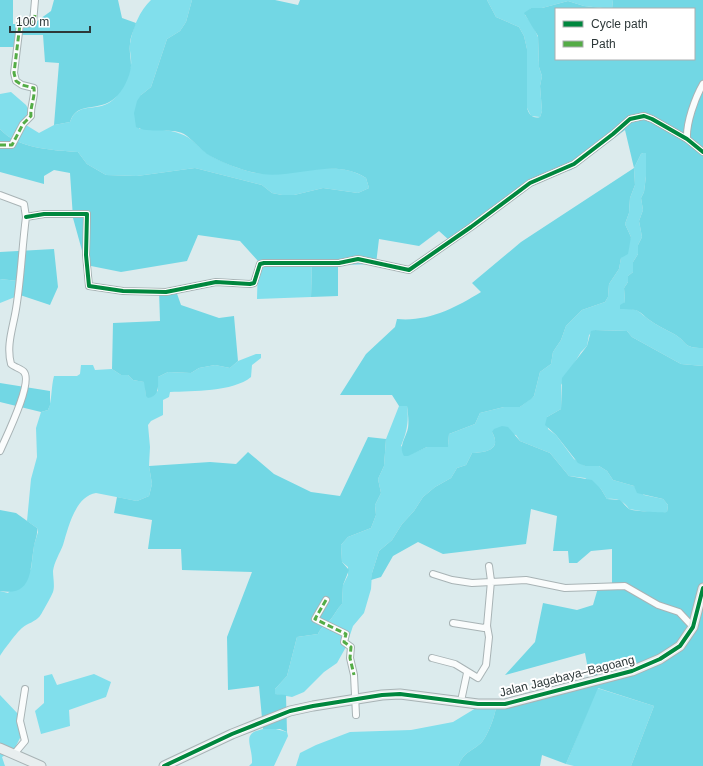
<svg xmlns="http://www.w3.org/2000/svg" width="703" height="766" viewBox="0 0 703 766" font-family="Helvetica,sans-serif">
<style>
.green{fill:#81dfec}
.forest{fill:#72d7e4}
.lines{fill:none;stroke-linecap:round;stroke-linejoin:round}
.street-casing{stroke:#a8b3b5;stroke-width:8}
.secondary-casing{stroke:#a8b3b5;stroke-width:11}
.street{stroke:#fafcfc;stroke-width:6}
.secondary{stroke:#e8eeef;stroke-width:9}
.quiet{stroke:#54ac46;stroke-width:3;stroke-dasharray:6 3;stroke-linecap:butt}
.cycleway-casing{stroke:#fff;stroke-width:6}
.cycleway{stroke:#00873e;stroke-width:4}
.labels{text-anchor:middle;stroke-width:4;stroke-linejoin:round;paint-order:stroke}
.street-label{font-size:12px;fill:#2d3839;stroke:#fff}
</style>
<rect width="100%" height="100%" fill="#dcebed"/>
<path class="green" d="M151,0H192L186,22L180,31L167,39L151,87L141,95L139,129C153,129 168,129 181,134C191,137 199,148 208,154C218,161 244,171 256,173C291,178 334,157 366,178L369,188L358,193L323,188L294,195H282L272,193L262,185L195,168L137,176L106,175L87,164L78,152C52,150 18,149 0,129V94L11,92L26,105L30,112L26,125L39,133L54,125L70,122C78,99 99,115 115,98C119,94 130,71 131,65C132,58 129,51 130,44C132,29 140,10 151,0Z
M487,0H613L612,9L584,6L568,1L542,8H531L525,15L533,26L538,37L539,67L542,76L540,86L542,111L540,117L531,116L527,108V49L524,36L519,27L496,17Z
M643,153H646V176L644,192L641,198L643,210L639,221L642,237L638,245V254L633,262V272L628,276V282L624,288L625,302L620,308C625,309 633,308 638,311C641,313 644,316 648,319C656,325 665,329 674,334C688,342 682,348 703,348V366L681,364L632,337L627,331L595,330L589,335L587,346L581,352L561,385V409L547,417L548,429L556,435L574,459L585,466H599L607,471L613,480L634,486L644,495L663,499L668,505L667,512L659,514L629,509C623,500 617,498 607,499L601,489L585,478L569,476L550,453L520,441L516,435L492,432C502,450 486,452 472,453L466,465L457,468L451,478L435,487L423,497L414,511L402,524L392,540L379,551L372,573L371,589L364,613L353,626L346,647L337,663L324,672L304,692L292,697L275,694V689L287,676L297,637L318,634C321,627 326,625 331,619C335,614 337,609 342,604L343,585L348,575V567L342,562L341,545L348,537L371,528L376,515L375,505L381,493L378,479L384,466L386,439L399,406H407C409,421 407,432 401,446L413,453L427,447L448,446L449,434L475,424L480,413L504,407H520L534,396L540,372L551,364L553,352L561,340L566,326L582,310L605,302L608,297L609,284L619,269L621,258L631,237L625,224L629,213L630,198L635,185L634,168L641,154Z
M258,261H312L311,297L257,299Z
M0,279L18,281L20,295L0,303Z
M256,354H261V358L252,365L251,377C233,392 192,391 170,392L169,397L163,400V415L151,421L148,425L150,447L149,466L152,484L149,496L137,501L96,493C75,496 68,529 63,545C60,553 54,562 53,571C53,577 55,586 53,592C52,595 41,615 40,616C35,622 28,623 22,628C18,631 2,652 0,656V591L8,593L31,569L34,545L38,532L37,528L27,521L31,479L37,457L36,428L41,412L48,410C52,402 51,387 54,376H77L80,374L81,365H93L95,370L112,369L121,375H128L133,380L145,382L146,396L158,391V377L168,372L191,373L199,368L215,365L230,368L238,361Z
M52,674L57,685L94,674L111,682L106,697L69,710L70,726L41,734L35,711L44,703V676Z
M597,688L654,706L631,766H574L566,764Z
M0,695L18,714L22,734L14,750L2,757L5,766H0Z
M496,707C495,716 488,735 482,742C472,752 465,750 458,766H296L300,753L316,745L350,732L411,730L453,722L476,708Z
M272,728L287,732L288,736L274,766H249L252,763C253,743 237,731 272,728Z"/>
<path class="forest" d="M0,0H13V24H33L51,11L54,0H118L122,18L136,23C134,30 130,37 130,44C129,51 131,58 131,66C130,77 123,91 115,98C98,113 77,100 70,122L54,125L59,63L45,62L43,35H16L15,47H0Z
M192,0H275L298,5L300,0H487L496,17L519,27L524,36L527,49V108C529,115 533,119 540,117L542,111L540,86L542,76L539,67L538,36L524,13L531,8H542L568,1L584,6L602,8L556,9V59H694V9H612L613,0H703V348C682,348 688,342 674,334C665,329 656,325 648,319C644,316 640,311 635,310C630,309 625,309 620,309V305L625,302L624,288L628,282V276L633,272V262L638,254V245L642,237L639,221L643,210L641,198L644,192L646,176V153H643L641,154L634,168L635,185L630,198L629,213L625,224L631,237L628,254L621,258L619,269L609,284L608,297L605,302L582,310L566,326L561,340L553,352L551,364L540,372L534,396L531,399L520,407H504L480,413L475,424L449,434L448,447H427L408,456H404C398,446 406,438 408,428C409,421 408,413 407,406H399L392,395H340L366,354L395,327L397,319C428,322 455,308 481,292L472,283L521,242L634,168L625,130L571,170L538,178L449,240L439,231L419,246L379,239L376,264L338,265V296L311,297L312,261H258L240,241L198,235L187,261L121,272L86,265L73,218L70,173L54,170L44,176V184L0,172V129C18,149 52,150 78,152L87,164L106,175L137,176L195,168L262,185L272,193L282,195H294L323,188L358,193L369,188L366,178C332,156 292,181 256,173C241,170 220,162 207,154C199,148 192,139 184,134C170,127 149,134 136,127L134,113L137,101L141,95L151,87L167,39L180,31L186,22Z
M54,249L58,287L50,305L20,295L18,281L0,279V252Z
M175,288L181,305L219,318L234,316L238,361L230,368L215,365L199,368L191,373L168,372L158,377C158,386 160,396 148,398L146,396L144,382L133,380L128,375H121L112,369L113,323L160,321L159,290Z
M595,330L627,331L632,337L681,364L703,366V766H631L654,706L598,688L566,764L542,755L540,766H458C465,750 472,752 482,742C488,735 495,716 496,707L590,680L585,653L505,675L535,642L543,603L577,610L593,605L598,588L612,585V549L591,551L577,563H569L568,551H553L557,516L531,509L526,544L443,554L418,542L393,556L381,577L371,580L372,573L379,551L392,540L402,524L414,511L423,497L435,487L451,478L457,468L466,465L472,453C486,452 502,450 492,432L494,429L502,426L508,427L520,441L550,453L569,476L592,480L601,489L607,499L620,500C623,502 625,506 629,509C632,511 662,513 667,512L668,505L663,499L637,493L634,486L613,480L607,471L599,466H585L578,463L556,435L545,425L547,417L561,409L562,378L587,346L591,331Z
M0,383L50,391V405L48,410L41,412L0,402Z
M368,437L386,439L384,466L378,479L381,493L375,505L376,515L371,528L348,537L341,545L342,562L349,570L343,585L342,604C337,609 335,614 331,619C326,625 321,627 318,634L297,637L287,676L275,689V694L286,695L287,732L280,729H263L259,686L228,690L227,637L252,572L182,570L181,549H148L152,520L114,513L117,497L137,501L149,496L152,484L149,466L210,462L236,464L248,452L274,474L311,492L340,496Z
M0,510L16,513L37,528C38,535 35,540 34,546C30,569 33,597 0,591Z"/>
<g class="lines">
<g class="street-casing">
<path id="street" d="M687,139C686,123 695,98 703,84
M0,145H12L23,124L31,116C30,106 35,99 34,88L22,85L16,81L14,73L20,24L33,23L35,0
M0,195L24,204L26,217C22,247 21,279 16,309C13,328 6,345 11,364C14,367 22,369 24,372C33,383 6,437 0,451
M26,217L44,214H87L86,255L89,286L123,291L166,292L216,282L250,284L254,283L260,264L264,263H339L358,259L409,270L471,227L530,183L574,164L613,134L630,119L644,116L652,119L687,139L703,152
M433,574L452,580L472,583L526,580L565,588L625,586L658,605L679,612L693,627
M326,600L315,619L346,634L344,642L351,647L350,658L354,675L356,715
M453,623L484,628L487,626
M432,658L455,664L478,678L486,665L489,637L487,626L491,581L489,566
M461,701L467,673
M14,754L25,741L20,721L25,689"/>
</g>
<g class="secondary-casing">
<path id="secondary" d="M0,748L41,766
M164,766L232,734L290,711L313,706L382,695L400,694L478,704H505L632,671L660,659L680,646L693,627L703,588"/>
</g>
<use href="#street" class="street"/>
<use href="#secondary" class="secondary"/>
<path class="quiet" d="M0,145H12L23,124L31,116C30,106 35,99 34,88L22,85L16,81L14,73L20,24L33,23L35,15
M326,600L315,619L346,634L344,642L351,647L350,658L354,675"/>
<g class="cycleway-casing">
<path id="cycleway" d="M26,217L44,214H87L86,255L89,286L123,291L166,292L216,282L250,284L254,283L260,264L264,263H339L358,259L409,270L471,227L530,183L574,164L613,134L630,119L644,116L652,119L687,139L703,152
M164,766L232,734L290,711L313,706L382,695L400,694L478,704H505L632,671L660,659L680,646L693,627L703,588"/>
</g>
<use href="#cycleway" class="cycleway"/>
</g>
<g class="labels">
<g class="street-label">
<text transform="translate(567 676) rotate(-14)" y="4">Jalan Jagabaya–Bagoang</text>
</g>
</g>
<rect x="555" y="8" width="140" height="52" fill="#ffffff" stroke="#abafb0"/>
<rect x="563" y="21" width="20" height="6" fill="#00873e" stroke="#abafb0"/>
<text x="591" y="28" font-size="12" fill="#2d3839">Cycle path</text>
<rect x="563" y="41" width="20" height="6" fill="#54ac46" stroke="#abafb0"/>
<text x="591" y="48" font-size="12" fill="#2d3839">Path</text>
<path d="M10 26v6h80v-6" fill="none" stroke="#2d3839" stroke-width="2"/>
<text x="16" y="26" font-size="12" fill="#2d3839" stroke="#ffffff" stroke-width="3" paint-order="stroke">100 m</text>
</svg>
